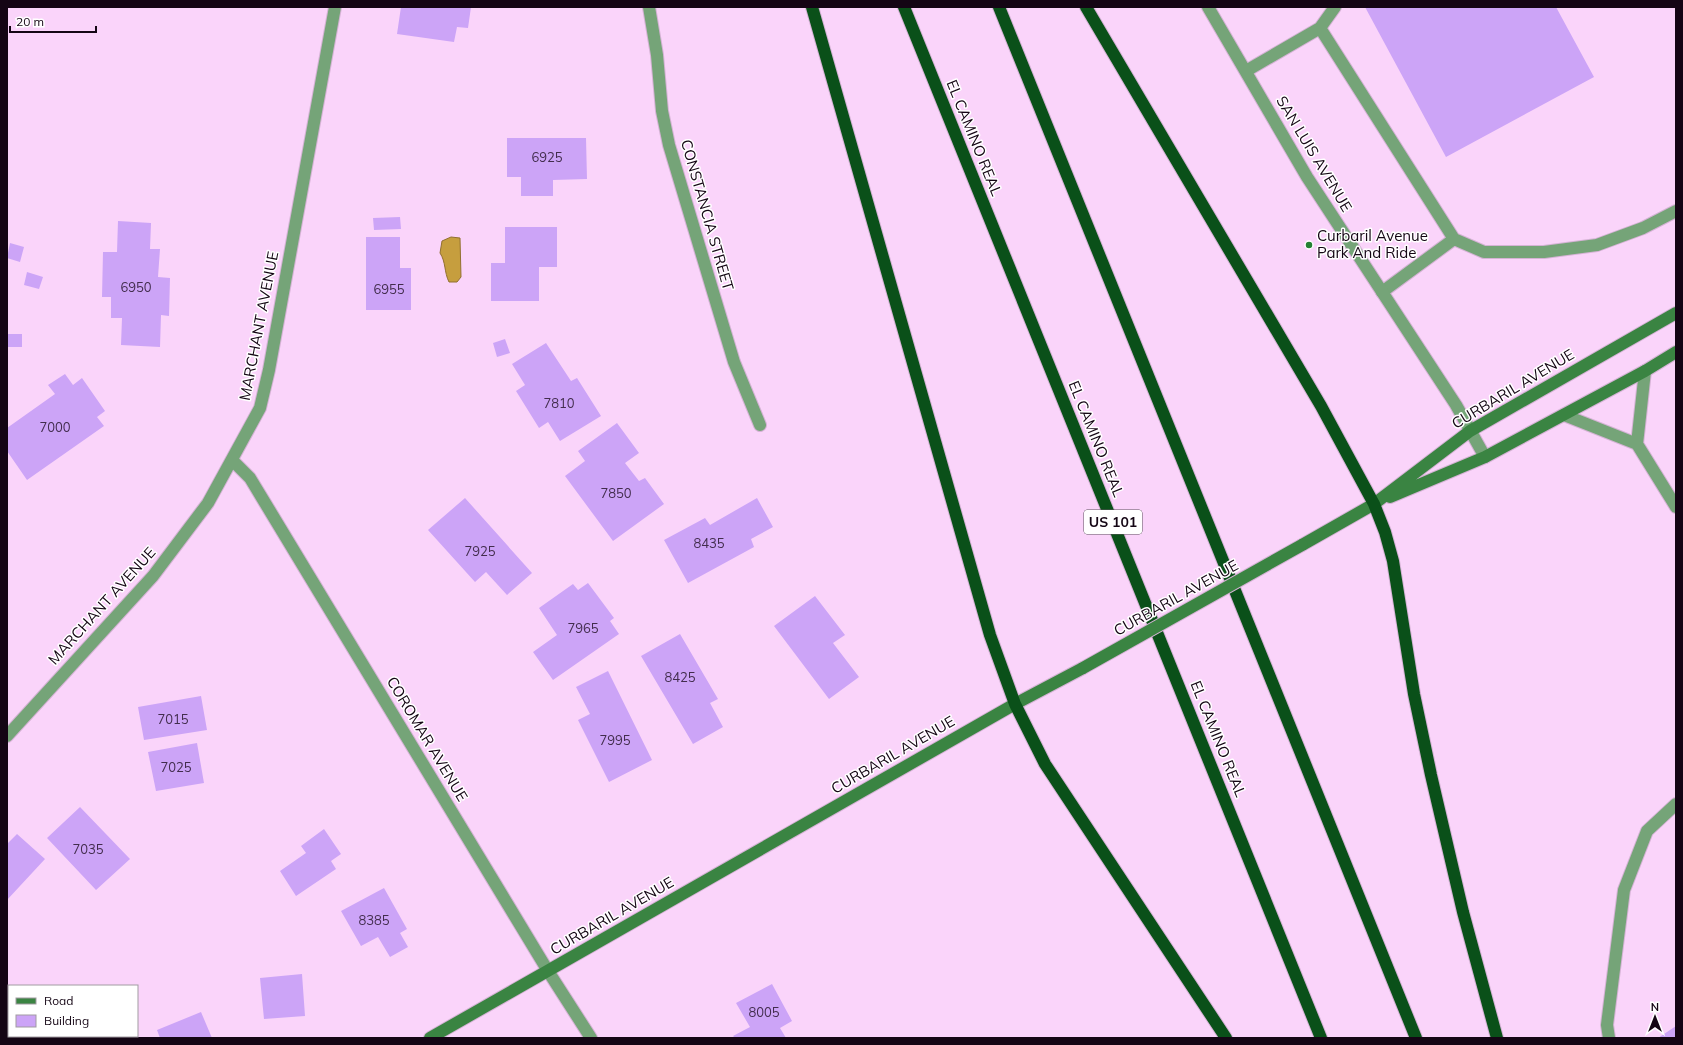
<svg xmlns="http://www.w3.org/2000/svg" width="1683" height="1045" viewBox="0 0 1683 1045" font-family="Mulish,sans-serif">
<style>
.water{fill:#c69e3e;stroke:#917031}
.building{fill:#cca4f7}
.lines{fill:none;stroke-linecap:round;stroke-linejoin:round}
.lane-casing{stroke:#d5b3d5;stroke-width:14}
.street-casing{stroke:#d5b3d5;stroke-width:14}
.secondary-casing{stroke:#d5b3d5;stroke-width:14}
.highway-casing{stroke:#d5b3d5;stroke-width:14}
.lane{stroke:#75a478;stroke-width:12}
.street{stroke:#75a478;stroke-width:12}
.secondary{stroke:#3a8442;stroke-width:12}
.highway{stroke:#0a5019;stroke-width:12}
.secondary-bridge-casing{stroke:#d5b3d5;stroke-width:14;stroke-linecap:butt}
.secondary-bridge{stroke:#3a8442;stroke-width:12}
.poi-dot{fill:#238133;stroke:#fff;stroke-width:1.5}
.labels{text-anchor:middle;stroke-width:3;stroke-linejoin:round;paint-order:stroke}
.number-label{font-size:13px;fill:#422d4d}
.shield{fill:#fff;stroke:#5a505a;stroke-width:1}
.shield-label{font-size:14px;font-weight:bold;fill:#140514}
.street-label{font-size:15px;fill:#140514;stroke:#fff}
.poi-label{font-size:15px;fill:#140514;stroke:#fff;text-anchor:start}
</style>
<rect width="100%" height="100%" fill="#fad4fa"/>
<path class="water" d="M451,237L460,238L461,277L457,282H449C444,272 446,262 440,253L442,241Z"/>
<path class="building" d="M401,7H471L468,28L457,27L454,42L397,34Z
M1365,7H1556L1594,77L1446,157Z
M507,138H586L587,179L553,180V196H521V177H507Z
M400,217L401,229L374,230L373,218Z
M118,221L151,223L150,249H160L158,277L170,278L169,316L161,315L160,347L121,345L122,318H111V297H102L103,252H117Z
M505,227H557V267H539V301H491V263H505Z
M366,237H400V268H411V310H366Z
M10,243L24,247L20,262L7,258Z
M27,272L43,277L39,289L24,285Z
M7,334H22V347H7Z
M505,339L510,353L497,357L493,343Z
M546,343L571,381L577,378L601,416L560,441L548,422L539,428L516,391L525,385L512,364Z
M65,374L73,385L82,378L105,411L97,417L104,426L27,480L7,451V428L55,394L48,385Z
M617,423L639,453L625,463L639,481L645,478L664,504L613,541L565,476L585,461L578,451Z
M465,498L532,573L507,595L486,572L475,582L428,530Z
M757,498L773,527L751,539L754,547L688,583L664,540L705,518L710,525Z
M588,583L614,618L610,621L619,634L553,680L533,652L557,635L539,608L573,584L578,590Z
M815,596L845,635L833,643L859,677L829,699L774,626Z
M680,634L718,699L710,703L723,727L693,744L641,656Z
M608,671L652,760L609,782L578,720L590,714L576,687Z
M201,696L207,730L144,740L138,707Z
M197,743L204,783L156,791L148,752Z
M80,807L130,859L96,890L47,838Z
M324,829L341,854L331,861L336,869L296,896L280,871L306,853L301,846Z
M17,834L45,859L7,900V844Z
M384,888L407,929L400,933L408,947L390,957L378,937L361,946L341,911Z
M302,974L305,1016L264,1019L260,978Z
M772,984L792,1021L780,1028L786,1038H735L733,1036L750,1027L736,1003Z
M201,1012L212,1038H160L157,1030Z
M1676,1026V1038H1658Z"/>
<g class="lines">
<g class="lane-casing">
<path id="lane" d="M1335,7L1320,28L1454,239
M1246,71L1320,28
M1382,292L1454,239L1484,252H1544L1597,245L1643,228L1676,211
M1564,415L1637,444L1676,507
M1637,444L1645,371
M1609,1038L1607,1025L1624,890L1647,831L1676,804"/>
</g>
<g class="street-casing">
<path id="street" d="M649,7L657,55L662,111L669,145L734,362L760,425
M1208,7L1307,177L1456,405L1485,457
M232,460L250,478L548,971L591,1038
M7,736L153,576L208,503L260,408L269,370L335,7"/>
</g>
<g class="secondary-casing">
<path id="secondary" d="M1390,497L1485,457L1645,371L1676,352
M1302,545L1374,504L1470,431L1676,313
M430,1038L1015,704L1083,668"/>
</g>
<g class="highway-casing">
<path id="highway" d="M812,7L990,635L1015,704L1045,764L1226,1038
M904,7L1321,1038
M999,7L1416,1038
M1086,7L1321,406L1374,504L1385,532L1393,561L1414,694L1431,775L1463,912L1497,1038"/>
</g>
<use href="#lane" class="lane"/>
<use href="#street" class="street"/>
<use href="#secondary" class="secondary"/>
<use href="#highway" class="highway"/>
<g class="secondary-bridge-casing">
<path id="secondary-bridge" d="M1083,668L1302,545"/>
</g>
<use href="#secondary-bridge" class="secondary-bridge"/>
</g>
<circle class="poi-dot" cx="1309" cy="245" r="4"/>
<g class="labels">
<g class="number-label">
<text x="547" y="162">6925</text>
<text x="136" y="292">6950</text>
<text x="389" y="294">6955</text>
<text x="559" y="408">7810</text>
<text x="55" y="432">7000</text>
<text x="616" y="498">7850</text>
<text x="709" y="548">8435</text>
<text x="480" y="556">7925</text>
<text x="583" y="633">7965</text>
<text x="680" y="682">8425</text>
<text x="173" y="724">7015</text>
<text x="615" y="745">7995</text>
<text x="176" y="772">7025</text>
<text x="88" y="854">7035</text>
<text x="374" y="925">8385</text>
<text x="764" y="1017">8005</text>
</g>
<rect class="shield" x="1084" y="510" width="58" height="24" rx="3"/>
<g class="shield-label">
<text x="1113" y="527">US 101</text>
</g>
<g class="street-label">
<text transform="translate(974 138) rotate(68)" y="5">EL CAMINO REAL</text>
<text transform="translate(1314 154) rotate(59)" y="5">SAN LUIS AVENUE</text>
<text transform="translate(707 215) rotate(74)" y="5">CONSTANCIA STREET</text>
<text transform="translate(259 326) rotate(-79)" y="5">MARCHANT AVENUE</text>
<text transform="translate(1513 389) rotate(-31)" y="5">CURBARIL AVENUE</text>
<text transform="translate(1096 439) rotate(68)" y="5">EL CAMINO REAL</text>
<text transform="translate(1176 598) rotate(-29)" y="5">CURBARIL AVENUE</text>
<text transform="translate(102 606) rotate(-48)" y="5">MARCHANT AVENUE</text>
<text transform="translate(427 739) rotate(59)" y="5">COROMAR AVENUE</text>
<text transform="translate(1218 739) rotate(68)" y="5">EL CAMINO REAL</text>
<text transform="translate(893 755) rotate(-30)" y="5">CURBARIL AVENUE</text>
<text transform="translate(612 916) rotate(-30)" y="5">CURBARIL AVENUE</text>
</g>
<g class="poi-label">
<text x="1317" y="241">Curbaril Avenue<tspan x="1317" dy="17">Park And Ride</tspan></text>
</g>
</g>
<rect width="1683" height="1045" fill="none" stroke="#140514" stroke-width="16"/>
<rect x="8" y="985" width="130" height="52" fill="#ffffff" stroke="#a19ba1"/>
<rect x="16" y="998" width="20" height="6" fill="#3a8442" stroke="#a19ba1"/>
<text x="44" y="1005" font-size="12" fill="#140514">Road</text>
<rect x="16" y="1015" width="20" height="12" fill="#cca4f7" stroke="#a19ba1"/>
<text x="44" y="1025" font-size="12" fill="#140514">Building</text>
<g transform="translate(1655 1017)" stroke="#ffffff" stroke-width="3" paint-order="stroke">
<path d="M0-3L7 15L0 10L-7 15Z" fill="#140514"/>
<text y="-6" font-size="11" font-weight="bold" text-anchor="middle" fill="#140514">N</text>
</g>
<path d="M10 26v6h86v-6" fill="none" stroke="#140514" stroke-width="2"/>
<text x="16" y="26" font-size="12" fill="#140514" stroke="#ffffff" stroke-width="3" paint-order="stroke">20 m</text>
</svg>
